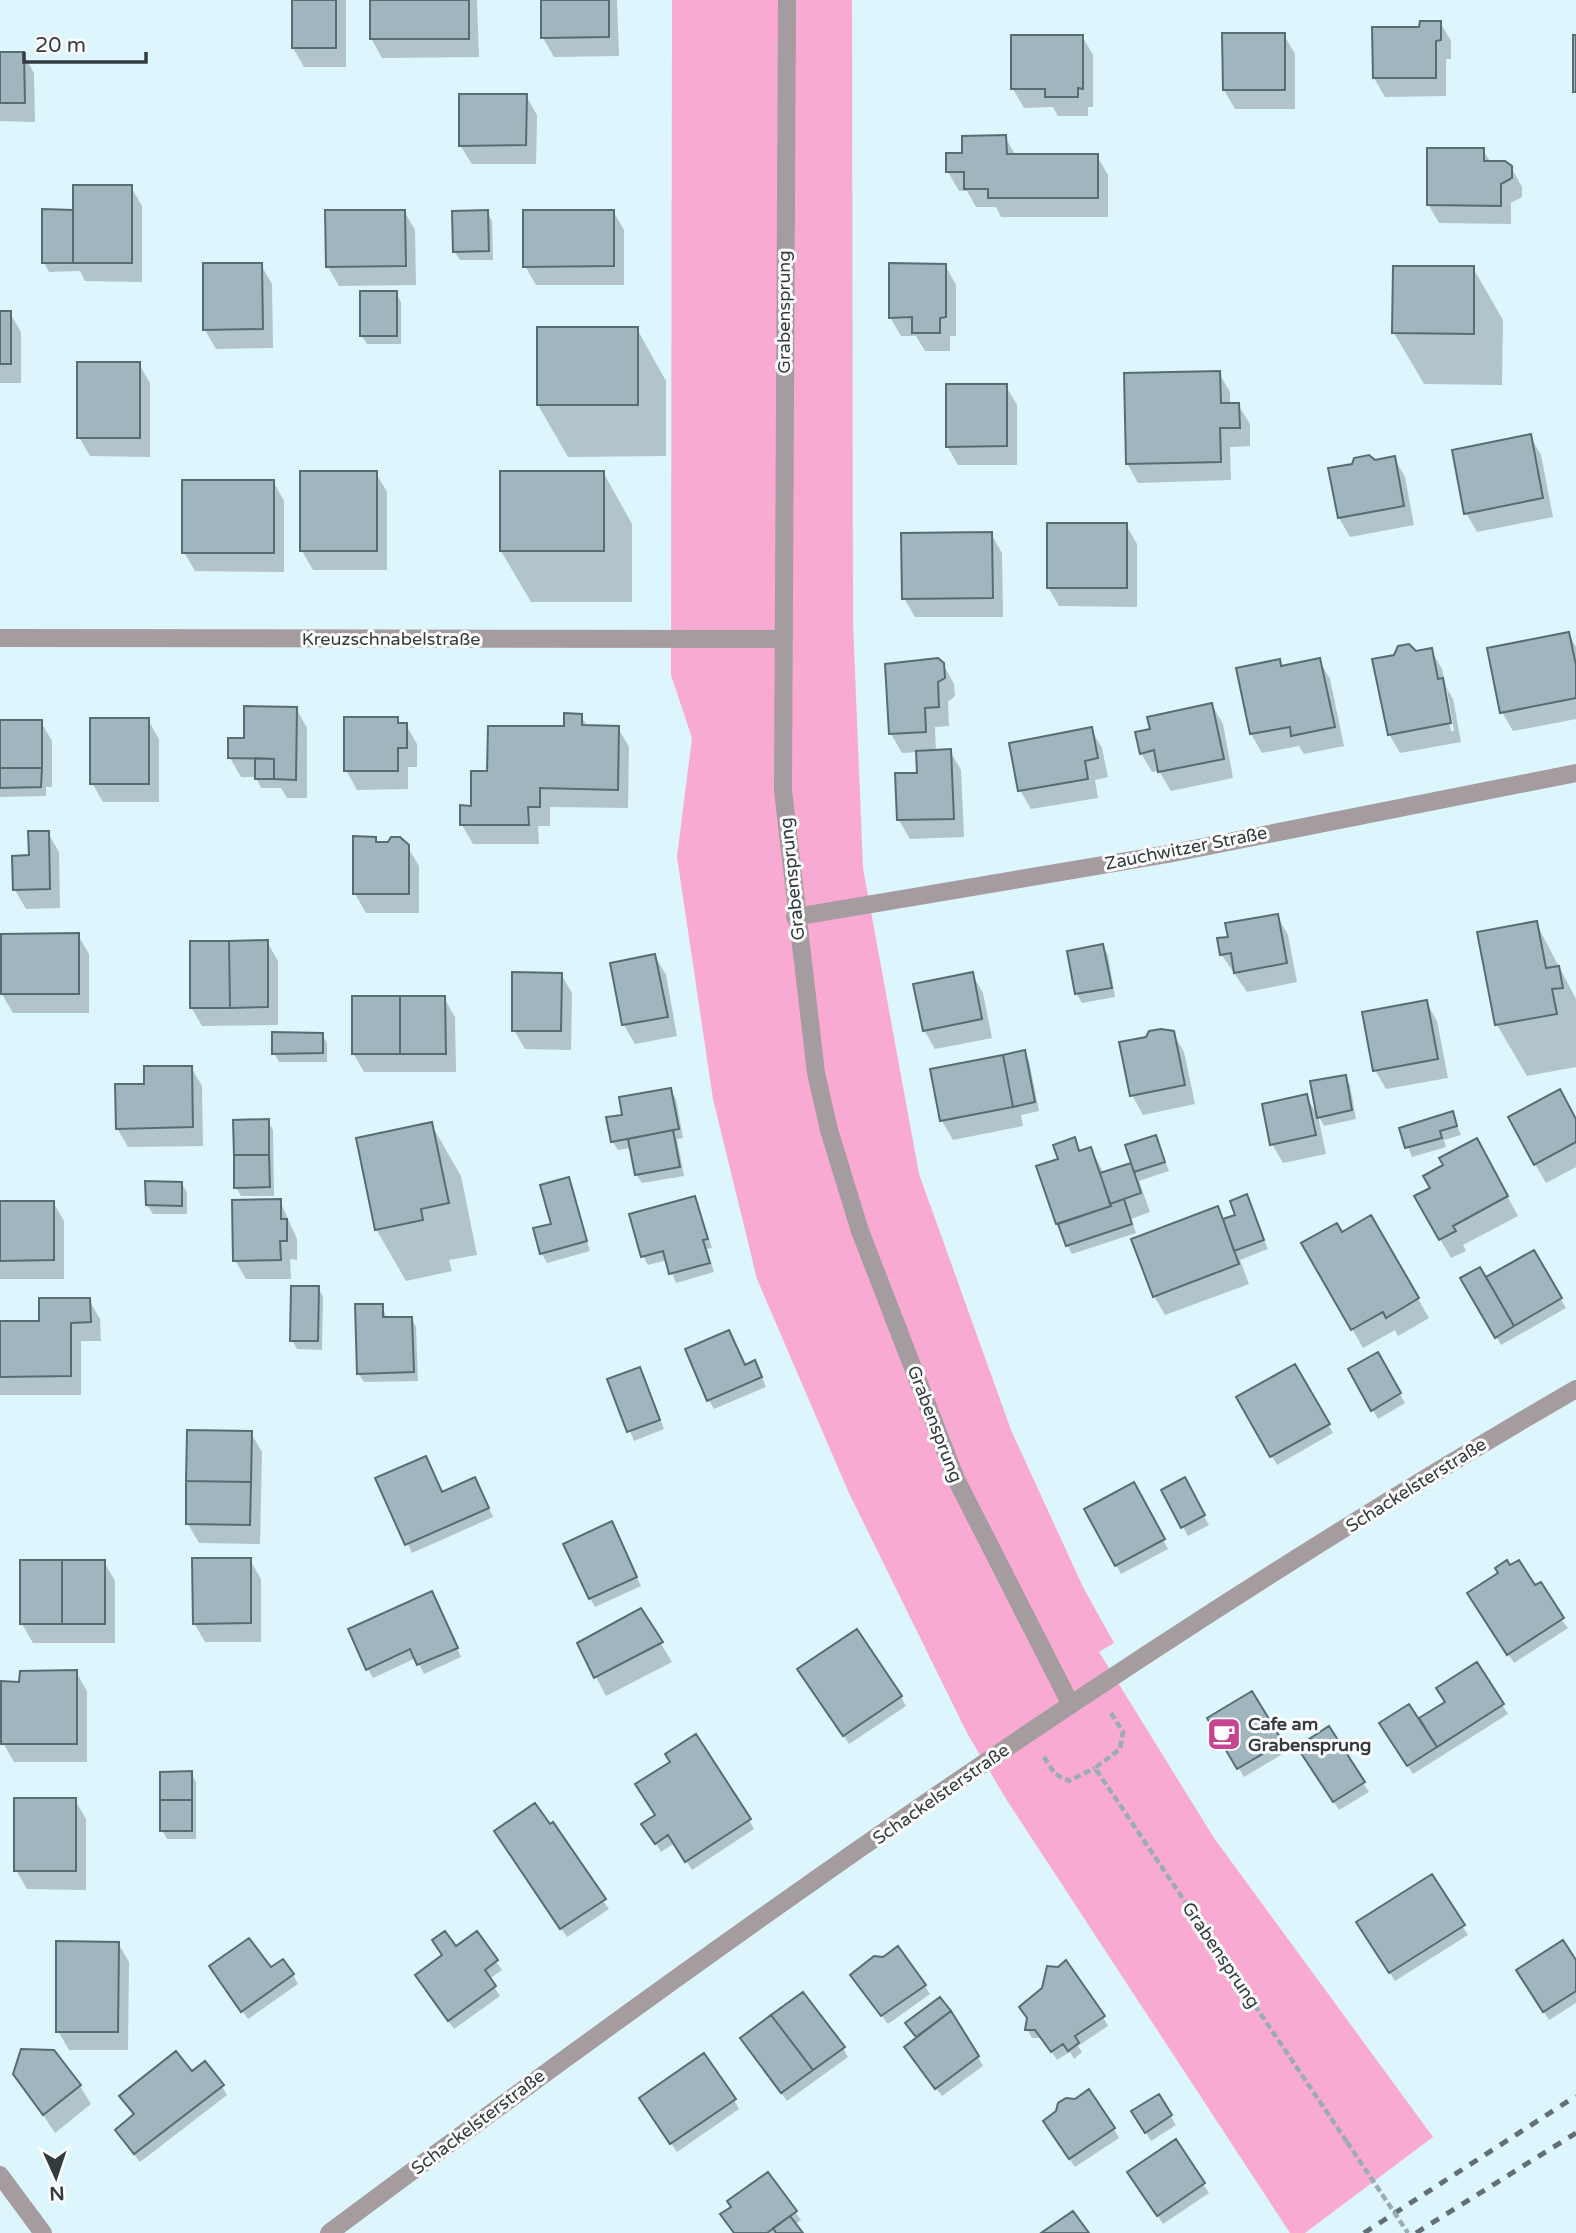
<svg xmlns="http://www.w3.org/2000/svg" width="1576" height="2233" viewBox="0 0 1576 2233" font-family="'Varela Round',sans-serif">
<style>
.green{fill:#f9aad2}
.shadow{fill:#0003;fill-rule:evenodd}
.building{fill:#a0b6bf;stroke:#576d74;stroke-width:2}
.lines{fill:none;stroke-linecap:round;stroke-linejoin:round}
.path{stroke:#9aadb3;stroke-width:4.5;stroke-dasharray:7 3.5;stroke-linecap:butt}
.street{stroke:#a59ca0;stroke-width:18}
.rail{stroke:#626f74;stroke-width:5;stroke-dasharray:9 9;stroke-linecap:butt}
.path-bridge{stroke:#9aadb3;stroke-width:4.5;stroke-dasharray:7 3.5;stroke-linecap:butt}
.labels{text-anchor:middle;stroke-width:6;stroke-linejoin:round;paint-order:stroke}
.street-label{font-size:18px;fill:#323b3e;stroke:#fdfdfd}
.poi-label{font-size:18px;font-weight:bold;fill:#323b3e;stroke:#fdfdfd;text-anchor:start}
</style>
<rect width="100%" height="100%" fill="#ddf5fd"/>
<path class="green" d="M672,0H852L853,623L863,868L919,1174L1011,1430L1083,1587L1114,1643L1099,1652L1214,1838L1433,2137L1305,2233H1290L1006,1799L967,1733L848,1491L757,1279L713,1099L677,857L692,738L671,675Z"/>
<path class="shadow" d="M294,0H346V67H304L293,48Z
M371,0H477L479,57L382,58L371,38Z
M543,0H617L619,56L554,57L543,38Z
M1440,22L1451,41V59H1446V96L1385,97L1374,78Z
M1284,35L1295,54V109H1235L1224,90Z
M1082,36L1093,55V107H1088V116H1058L1053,107L1024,108L1013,89Z
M0,54H23L34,73L35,122L0,121Z
M526,96L537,115L536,164H472L460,145Z
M1005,137L1016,156H1097L1108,175V217H1001L996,207H976L967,191H959L948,172L964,155Z
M1483,150L1491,163L1511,167L1522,187V197L1511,203V224L1439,223L1428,204Z
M131,187L142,206V282L85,281L80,271L49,272L44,262L74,212Z
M404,211L415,230L416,285L339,286L328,267Z
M613,211L624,230V285H536L525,266Z
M487,212L492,221L493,260H460L454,251Z
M261,265L272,284L273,348L216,349L205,330Z
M945,265L956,285V336H950V351H925L916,336H901L890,317Z
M1473,268L1503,320L1502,385L1424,384L1394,333Z
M396,293L401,302V344H367L361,335Z
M0,313H10L21,332V383H0Z
M538,329H637L666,381V456L568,457L538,405Z
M139,364L150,383V457L90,456L79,437Z
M1219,373L1230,392V405H1238L1250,424V446L1230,447L1231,480L1138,483L1127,463Z
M1006,386L1017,405V465H958L947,446Z
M1530,436L1541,455L1553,517L1477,532L1466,513Z
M1394,458L1405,477L1414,525L1350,537L1339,518Z
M603,472L632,524V602H531L501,551Z
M376,473L387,492V570H313L302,551Z
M273,481L284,501V572L195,571L184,552Z
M1126,525L1137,544V607L1059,606L1048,587Z
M991,534L1002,553L1003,617H915L904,598Z
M1569,634L1576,647V719L1513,731L1502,712Z
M1431,650L1442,669L1446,687L1453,699L1461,742L1400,753L1389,734L1416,653ZM1442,686L1447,690L1454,731H1451Z
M1319,660L1330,679L1344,746L1304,754L1299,746L1262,753L1251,734L1238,669L1279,661L1283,668Z
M943,664L954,684L955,696L948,702L949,726L935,727L936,752L950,751L961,770L964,837L910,839L899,820L919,774L918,752L902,753L891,734Z
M1212,705L1223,724L1233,778L1171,791L1159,771L1152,772L1141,753L1152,730Z
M296,708L307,728V798H287L281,788H261L256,777H241L230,758L246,739Z
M581,716L588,727L618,728L629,747L628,808L550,807V826H538L539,844H473L462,825L489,773L566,728Z
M397,718L401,725H406L417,744V767H408V789L357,790L346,770Z
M148,720L159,739V802H103L92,783Z
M0,722H41L52,741V787H46V796L0,797Z
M1091,729L1102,748L1108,777L1095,780L1098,798L1031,809L1020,790Z
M48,833L59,852L60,908L26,909L15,890L31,857Z
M375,838L378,844L407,846L419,866V913H366L355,894Z
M1277,916L1288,935L1297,982L1247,992L1221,954L1230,939Z
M1536,923L1576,999V1067L1527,1076L1497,1025L1479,934Z
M78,935L89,954V1013H13L2,994Z
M267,942L278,961V1025L202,1026L191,1007Z
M1103,946L1108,955L1115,997L1082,1003L1077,994L1069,952Z
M655,956L666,975L677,1036L635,1044L624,1025Z
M561,974L572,993L571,1050L525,1049L514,1030Z
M972,974L983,993L992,1038L935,1049L924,1030Z
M444,998L455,1017L456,1072H364L353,1053Z
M1426,1002L1437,1021L1448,1078L1386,1089L1375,1070Z
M1173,1033L1184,1052L1195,1104L1143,1115L1132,1095Z
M322,1034L327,1043V1062H279L274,1053Z
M1024,1052L1029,1061L1039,1111L1021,1115L1023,1126L953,1140L942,1121Z
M191,1067L202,1086L203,1146L128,1147L117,1128L146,1086Z
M1345,1076L1350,1085L1356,1119L1324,1126L1319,1117Z
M670,1090L676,1099L683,1138L677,1139L684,1176L642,1183L636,1174L631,1148L618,1150L612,1141L624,1116Z
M1306,1096L1318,1116L1326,1154L1283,1163L1272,1144Z
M1452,1114L1461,1135L1444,1140L1446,1147L1412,1157L1401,1129Z
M268,1121L273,1130L274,1196H241L236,1187Z
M1576,1122V1167L1546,1183L1535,1164Z
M431,1124L461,1176L477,1255L449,1260L452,1271L406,1281L376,1229Z
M1155,1137L1169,1171L1139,1181L1150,1212L1131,1219L1136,1233L1072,1254L1057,1224L1038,1167L1060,1160L1074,1140L1081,1152L1091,1149L1104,1174L1130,1166Z
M1487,1159L1518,1216L1463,1245L1466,1251L1451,1258L1440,1239L1432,1189L1445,1166Z
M568,1179L590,1251L547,1263L542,1254Z
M181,1183L187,1192V1214H153L147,1205Z
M1246,1197L1268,1249L1240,1260L1249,1284L1165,1315L1154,1296L1217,1208L1224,1221L1237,1216Z
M695,1198L712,1248L707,1249L714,1272L676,1283L667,1260L648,1265L643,1256Z
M280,1201L297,1239V1260L290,1259L291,1279H246L235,1260Z
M53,1202L64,1221V1279H0V1203Z
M1371,1217L1429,1318L1398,1336L1395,1330L1363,1348L1304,1244L1342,1234Z
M1533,1253L1566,1308L1501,1345L1463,1279L1486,1280Z
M318,1287L323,1297L322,1350L297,1349L292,1340Z
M89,1300L100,1319L101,1341H81V1395H0V1323H41Z
M382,1305L387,1319L411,1318L416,1327L418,1381L364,1382L358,1373Z
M1377,1354L1405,1403L1378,1419L1350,1370Z
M1294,1366L1333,1433L1277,1465L1239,1398Z
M745,1367L760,1372L766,1387L714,1409L709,1400Z
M644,1378L664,1429L634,1441L609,1380Z
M251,1433L262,1452L260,1544L199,1543L188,1524Z
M378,1479L443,1493L480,1488L493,1517L412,1553Z
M1184,1480L1209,1525L1188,1536L1164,1490Z
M1133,1484L1168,1549L1121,1574L1086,1510Z
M616,1532L641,1586L595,1607L590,1598Z
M250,1560L261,1579V1642H205L194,1623Z
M104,1562L115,1581V1643H33L22,1624Z
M1535,1587L1568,1628L1514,1663L1475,1603Z
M437,1602L461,1657L424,1674L416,1658L373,1678L368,1669Z
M641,1611L672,1662L606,1696L579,1644Z
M1477,1665L1508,1714L1413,1774L1381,1724L1418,1721L1447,1703Z
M76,1672L87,1691V1762H14L3,1743L21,1683Z
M805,1678L901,1697L906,1706L849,1744Z
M1251,1694L1286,1752L1244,1777L1209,1718Z
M1328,1729L1369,1792L1339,1810L1305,1756Z
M191,1773L196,1782V1839H167L162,1830Z
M75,1800L86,1819V1890L27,1889L16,1870Z
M749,1820L754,1829L692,1870L675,1843L661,1852L649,1832Z
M549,1827L609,1909L567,1937L501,1840Z
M1432,1877L1468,1935L1395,1981L1364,1932Z
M476,1934L502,1970L489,1979L500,1996L454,2029L422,1984L455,1948Z
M118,1943L129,1962L128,2050H69L58,2031Z
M1576,1963V2003L1549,2020L1523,1980Z
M271,1970L293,1975L298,1984L248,2019L216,1975Z
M858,1984L925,1986L930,1994L888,2024Z
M940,1999L967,2036L983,2066L942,2096L911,2056L917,2039L912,2032Z
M1103,2017L1108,2026L1078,2046L1082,2052L1074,2059L1070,2052L1057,2060L1042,2038H1032L1027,2029Z
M748,2047L843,2048L848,2057L787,2101Z
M15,2073L80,2086L91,2104L55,2133Z
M191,2074L222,2086L227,2095L140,2162L122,2139L135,2115L127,2105Z
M1158,2096L1176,2125L1151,2141L1134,2112Z
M734,2100L739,2109L677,2152L646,2107Z
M1058,2112L1114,2129L1119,2138L1075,2167L1050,2130Z
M1175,2142L1209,2193L1163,2224L1135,2181Z
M795,2212L801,2220L794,2225L800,2233H735Z"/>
<path class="building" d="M292,0H336V48H292Z
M370,0H469V39H370Z
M541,0H609V37L541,38Z
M1420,21H1441V40L1436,41V78H1373L1372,27H1419Z
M1222,33H1285V90H1223Z
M1011,35H1083V89L1078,88V97H1045V89H1011Z
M1573,35H1576V92H1573Z
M0,52H24L25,103H0Z
M459,94H527L526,145L459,146Z
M1006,135L1007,154H1098V198H988V189H964V172H946V153H962V136Z
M1427,148H1484V161H1505L1512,166V178L1501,184V206L1427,205Z
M73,185H132V263H73Z
M42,209L73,210V263H42Z
M325,210H405L406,266L326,267Z
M488,210L489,251L453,252L452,211Z
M523,210H614V266L523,267Z
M203,263H262L263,329L203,330Z
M889,263L946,264V317L940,318V333H912V317L889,318Z
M1393,266H1474V334L1392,333Z
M360,291H397V336H360Z
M0,311H11V364H0Z
M537,327H638V405H537Z
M77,362H140V438H77Z
M1220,371L1221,403H1239L1240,428H1220L1221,462L1126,464L1124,373Z
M946,384H1007V446L946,447Z
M1531,434L1543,498L1464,514L1452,450Z
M1369,455L1375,460L1395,456L1404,506L1338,518L1328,468L1352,464L1354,458Z
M300,471H377V551H300Z
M500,471H604V551H500Z
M182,480H274V553H182Z
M1047,523H1127V588H1047Z
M992,532L993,598L902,599L901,533Z
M1569,632L1576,665V698L1500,713L1487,648Z
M1409,644L1416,651L1432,648L1438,679L1443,678L1451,723L1388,735L1372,659L1394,655L1398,646Z
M938,658L944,663L945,678L938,682L939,707L925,708L926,732L889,734L885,664Z
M1320,658L1335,727L1291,736L1290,727L1250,734L1236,668L1280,659L1281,666Z
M1212,703L1224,759L1158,772L1154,750L1140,754L1135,732L1150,729L1147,717Z
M244,706L297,707L296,780L274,779V759L228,758V738H244Z
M564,713L582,714V725L619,726L618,790L540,788V807H528L529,825H460V805L471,806V771H487L488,726H564Z
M344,717H398V723H407V748H398V771H344Z
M90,718H149V784H90Z
M0,720H42V768H0Z
M1092,727L1098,758L1085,761L1088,779L1018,791L1009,743Z
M951,749L954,819L897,820L895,773H917L916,751Z
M255,758L274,759V779H255Z
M0,768H42L41,787L0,788Z
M28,831H49L50,889L13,890L12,856L29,855Z
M353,836L376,837V842H388L391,837H400L409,845V894H353Z
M1278,914L1287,963L1234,973L1231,953L1220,955L1217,938L1228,937L1225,923Z
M1537,921L1546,968L1559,966L1563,988L1552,989L1557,1014L1495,1025L1477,932Z
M79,933V994H1V934Z
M268,940V1007L230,1008L229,941Z
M190,941H229L230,1008H190Z
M1103,944L1112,988L1075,994L1067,951Z
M655,954L668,1017L622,1025L610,963Z
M512,972L562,973L561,1031H512Z
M973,972L982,1019L923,1031L913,984Z
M352,996H400V1054H352Z
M400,996H445L446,1054H400Z
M1427,1000L1438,1059L1373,1071L1362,1012Z
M1161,1029L1174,1031L1185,1085L1130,1096L1119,1042L1146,1037L1149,1031Z
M272,1032L323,1033V1053L272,1054Z
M1025,1050L1035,1102L1013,1107L1003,1055Z
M1003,1055L1013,1107L940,1121L930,1069Z
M144,1066H192L193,1127L116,1129L115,1084H144Z
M1346,1075L1352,1110L1317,1118L1310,1081Z
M671,1088L679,1129L611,1142L606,1117L622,1115L619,1097Z
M1560,1089L1576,1119V1142L1534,1165L1508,1117Z
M1307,1094L1316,1135L1270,1145L1262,1104Z
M1453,1111L1457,1126L1440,1131L1442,1138L1405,1148L1399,1128Z
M269,1119V1155H234L233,1120Z
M432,1122L449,1203L421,1209L423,1220L375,1230L356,1138Z
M673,1130L680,1167L635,1175L628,1139Z
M1156,1135L1165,1162L1134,1172L1125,1145Z
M1075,1137L1079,1151L1091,1147L1111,1206L1056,1224L1036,1166L1058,1159L1053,1145Z
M1477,1138L1508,1196L1453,1226L1456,1231L1439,1240L1414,1196L1430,1188L1423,1176L1443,1165L1439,1158Z
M234,1155H269L270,1187L234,1188Z
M1131,1163L1141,1193L1110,1204L1100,1173Z
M569,1177L587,1241L540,1254L533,1228L551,1224L540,1185Z
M145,1181L182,1182V1206L146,1205Z
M1247,1194L1264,1240L1234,1251L1223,1219L1235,1215L1230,1201Z
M695,1196L708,1239L703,1240L710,1263L669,1274L663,1251L641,1257L629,1214Z
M281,1199V1219H287V1241H280L281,1260L233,1261L232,1200Z
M1124,1199L1132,1224L1066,1246L1058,1224L1111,1206L1110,1204Z
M0,1201H54V1260L0,1261Z
M1218,1206L1239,1264L1153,1297L1131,1239Z
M1371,1215L1419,1298L1386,1318L1383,1312L1351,1330L1301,1243L1337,1223L1342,1232Z
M1534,1250L1562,1298L1514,1326L1486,1277Z
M1480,1267L1514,1326L1495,1338L1460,1278Z
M291,1286H319L318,1341H290Z
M39,1298H90L91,1322L71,1323V1376L0,1377V1321H39Z
M355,1304H383V1317H412L414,1372L357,1374Z
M729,1330L745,1365L755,1360L762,1377L707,1401L685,1349Z
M1378,1352L1401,1393L1371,1411L1348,1369Z
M1295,1364L1330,1424L1270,1457L1236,1397Z
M640,1367L660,1420L627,1432L607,1379Z
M187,1430L252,1431L251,1482L186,1481Z
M426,1456L442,1492L475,1477L489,1508L405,1545L375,1478Z
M1185,1477L1205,1515L1181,1528L1161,1490Z
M186,1481L251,1482L250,1525L186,1524Z
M1134,1482L1165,1539L1115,1566L1084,1509Z
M612,1521L637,1577L589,1599L563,1544Z
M192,1558H251V1623L193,1624Z
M20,1560H62V1624H20Z
M62,1560H105V1624H62Z
M1507,1560L1510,1565L1519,1560L1535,1585L1541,1582L1564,1618L1507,1655L1467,1593L1498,1573L1495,1568Z
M432,1591L458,1648L417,1665L410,1649L366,1670L348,1629Z
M641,1608L663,1642L594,1678L577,1643Z
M857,1629L902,1696L843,1736L797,1669Z
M1477,1662L1504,1704L1437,1747L1419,1718L1445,1702L1436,1688Z
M77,1670V1744H1V1681L19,1682L20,1671Z
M1252,1691L1283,1742L1237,1769L1207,1718Z
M1409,1704L1437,1747L1407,1766L1379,1723Z
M1329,1726L1365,1782L1333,1802L1297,1747Z
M696,1734L751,1819L685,1862L668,1835L655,1844L641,1824L655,1815L635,1784L670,1762L665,1754Z
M192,1771V1800H160V1772Z
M14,1798H76V1871H14Z
M160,1800H192V1831H160Z
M535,1803L550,1824L553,1822L606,1899L560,1929L494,1831Z
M1432,1874L1465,1925L1389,1973L1356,1922Z
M445,1931L456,1946L477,1931L498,1960L485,1970L496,1986L448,2021L415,1975L442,1955L432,1940Z
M249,1938L271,1967L283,1959L294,1974L241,2012L209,1966Z
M1563,1940L1576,1960V1991L1543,2012L1516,1970Z
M56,1941L119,1942L118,2032H56Z
M898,1946L926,1985L881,2016L850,1975L874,1956L883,1957Z
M1066,1960L1105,2016L1075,2036L1079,2043L1068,2051L1063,2044L1051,2052L1035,2030H1025L1027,2018L1019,2007L1042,1988L1047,1966L1058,1967Z
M803,1992L845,2047L813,2070L771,2015Z
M940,1997L951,2011L916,2037L905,2023Z
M951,2011L979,2056L935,2089L904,2047Z
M771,2015L813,2070L781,2093L740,2038Z
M21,2049L54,2050L81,2085L43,2115L13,2074Z
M176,2051L192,2071L205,2061L224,2085L134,2154L115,2130L134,2114L119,2096Z
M704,2053L736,2099L670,2144L639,2098Z
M1089,2089L1115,2128L1069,2159L1043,2121L1056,2111L1058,2103L1066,2098L1075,2099Z
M1159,2094L1172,2115L1145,2133L1131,2111Z
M1176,2139L1205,2183L1157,2216L1127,2172Z
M768,2172L797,2211L767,2233H734L720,2214L731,2207L727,2201Z
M1073,2211L1089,2233H1041Z
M790,2216L803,2233H776L773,2228Z"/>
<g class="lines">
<path class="path" d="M1111,1713L1123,1732L1120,1749L1095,1768L1347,2142
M1044,1757L1055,1774L1069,1781L1095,1768"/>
<path class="street" d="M787,0L783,791L816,1073L829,1130L860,1231L956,1479L1071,1705
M0,638L782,639
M795,917L1168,854L1576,773
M0,2175L43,2233
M329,2233C731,1933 1141,1641 1576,1389"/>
<path class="rail" d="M1364,2233L1576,2096
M1416,2233L1576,2133"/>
<path class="path-bridge" d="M1347,2142L1408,2233"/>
</g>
<defs>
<g id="cafe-square" transform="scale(1.75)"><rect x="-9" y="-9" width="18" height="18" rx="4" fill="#c54590" stroke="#fdfdfd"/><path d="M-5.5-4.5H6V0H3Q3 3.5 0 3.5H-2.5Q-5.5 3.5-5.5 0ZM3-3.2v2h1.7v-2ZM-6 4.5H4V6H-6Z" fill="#fff"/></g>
</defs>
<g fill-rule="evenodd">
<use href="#cafe-square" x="1224" y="1734"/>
</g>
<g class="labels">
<g class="street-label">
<text transform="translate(784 312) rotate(-90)" y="6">Grabensprung</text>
<text x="391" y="645">Kreuzschnabelstraße</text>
<text transform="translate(1186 848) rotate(-11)" y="6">Zauchwitzer Straße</text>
<text transform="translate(792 879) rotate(-96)" y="6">Grabensprung</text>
<text transform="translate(935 1424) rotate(69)" y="6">Grabensprung</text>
<text transform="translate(1416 1485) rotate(-32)" y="6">Schackelsterstraße</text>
<text transform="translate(941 1794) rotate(-35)" y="6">Schackelsterstraße</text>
<text transform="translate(1221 1955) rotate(56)" y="6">Grabensprung</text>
<text transform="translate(478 2122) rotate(-37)" y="6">Schackelsterstraße</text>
</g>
<g class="poi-label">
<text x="1248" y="1730">Cafe am<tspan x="1248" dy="21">Grabensprung</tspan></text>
</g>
</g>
<g transform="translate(56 2177) rotate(177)" stroke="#fdfdfd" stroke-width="5" paint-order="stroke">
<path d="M0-5L12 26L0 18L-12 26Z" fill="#323b3e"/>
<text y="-10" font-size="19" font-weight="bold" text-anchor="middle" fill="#323b3e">N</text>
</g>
<path d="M24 52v10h122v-10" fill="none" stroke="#323b3e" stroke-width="3.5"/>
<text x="35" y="52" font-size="21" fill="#323b3e" stroke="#fdfdfd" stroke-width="5" paint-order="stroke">20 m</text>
</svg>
